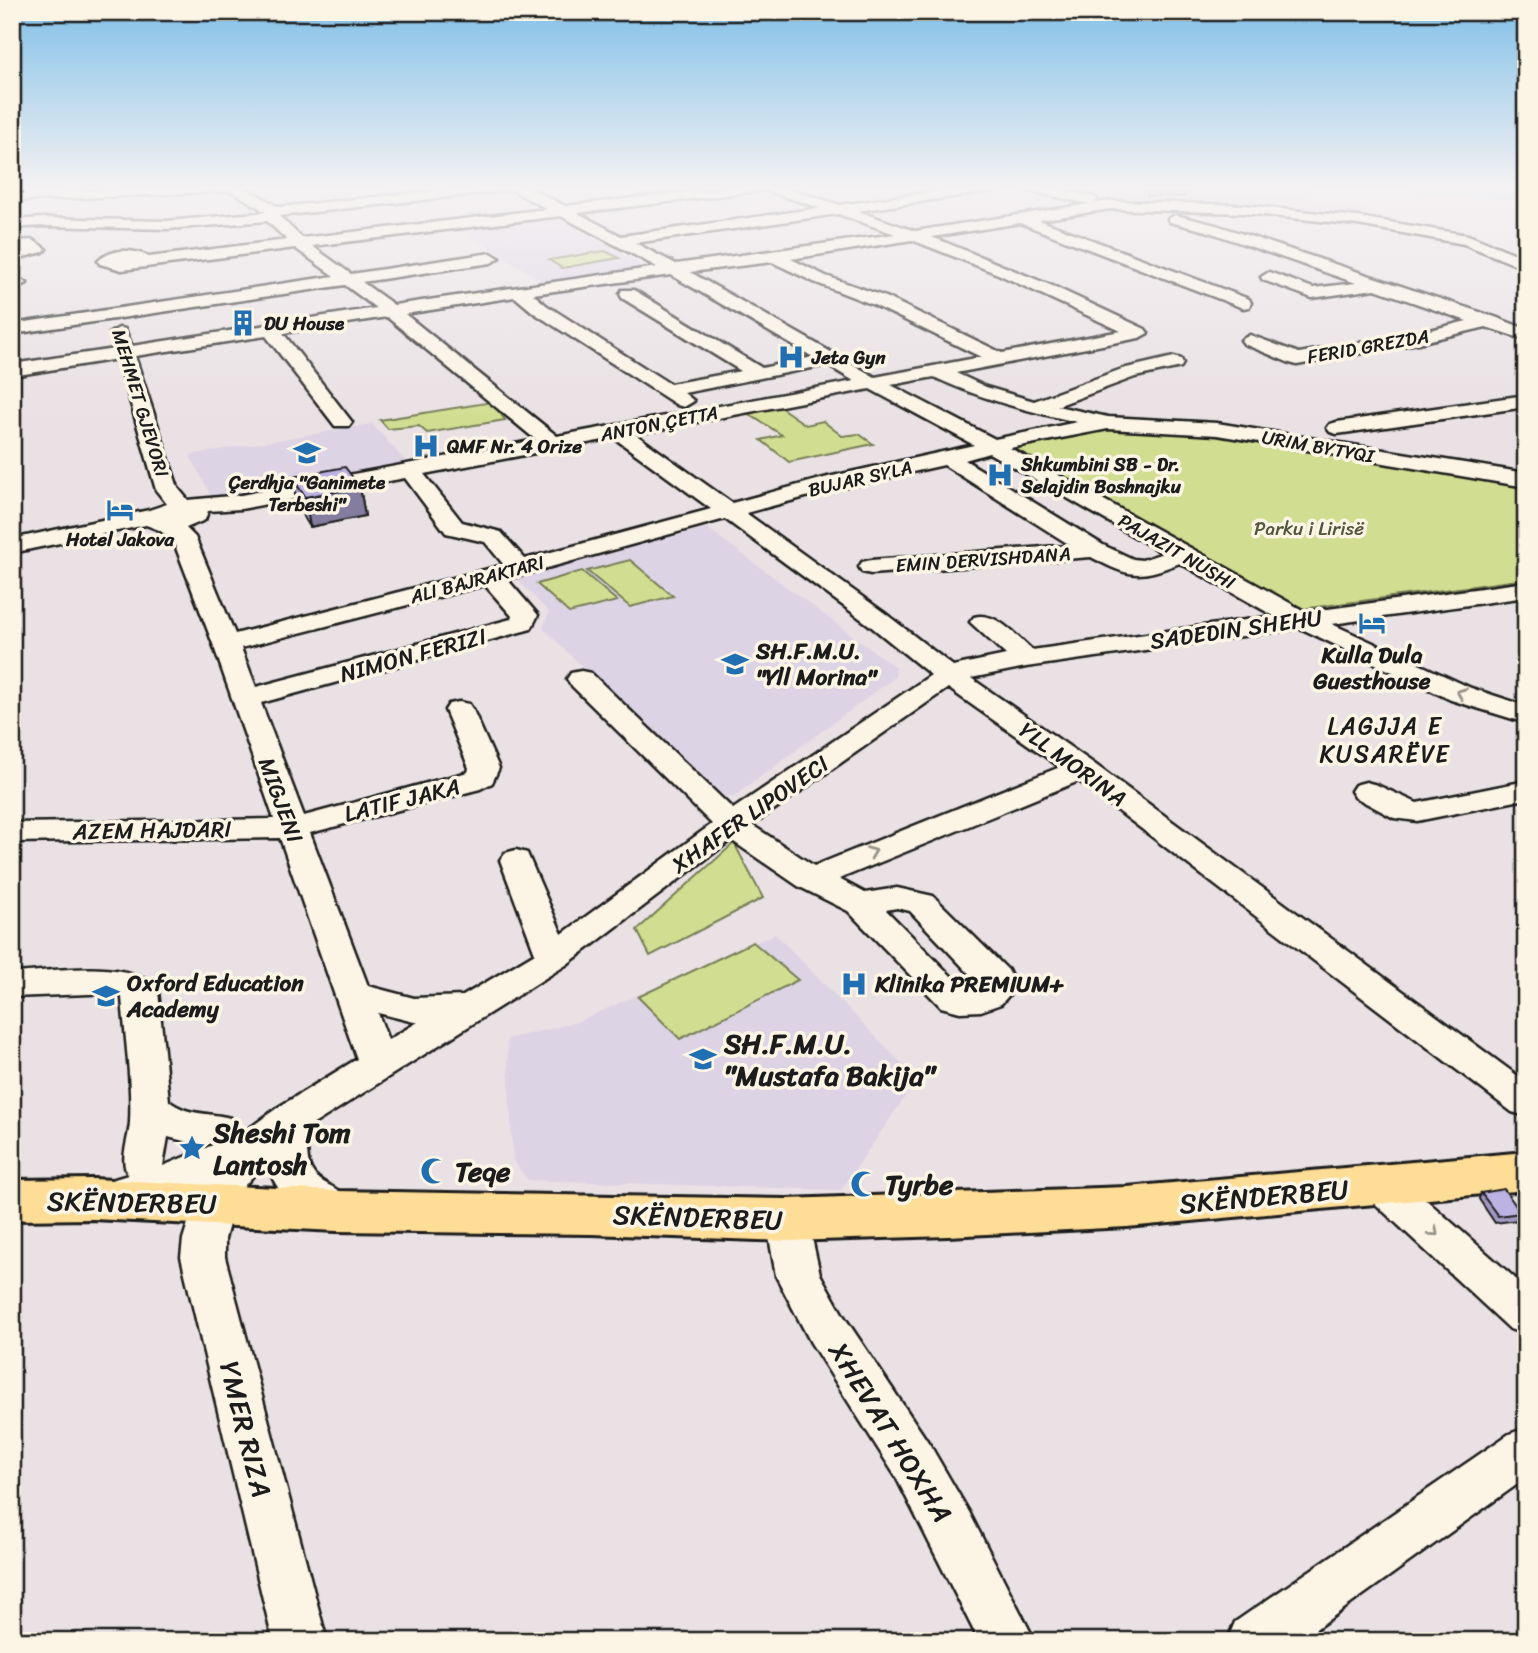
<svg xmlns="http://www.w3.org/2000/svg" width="1538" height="1653" viewBox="0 0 1538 1653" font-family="Sriracha,sans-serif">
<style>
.built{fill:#dcd3e4}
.green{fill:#d1de91;stroke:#767d56;stroke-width:2}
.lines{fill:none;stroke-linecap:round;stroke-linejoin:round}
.river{fill:#89d2e9;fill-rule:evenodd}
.minor-casing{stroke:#1c1c1c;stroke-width:5}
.major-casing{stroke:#1c1c1c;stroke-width:6}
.minor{fill:#fcf5e5;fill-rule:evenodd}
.major{fill:#fedd96;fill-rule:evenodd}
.wall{fill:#a299c3;stroke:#1c1c1c;stroke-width:2}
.shaded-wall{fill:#847d9f;stroke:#1c1c1c;stroke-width:2}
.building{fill:#bcb2e3;stroke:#1c1c1c;stroke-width:2}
.oneway{stroke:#97938b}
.labels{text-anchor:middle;stroke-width:7;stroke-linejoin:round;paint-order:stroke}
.far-poi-label{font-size:19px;font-weight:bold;fill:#1c1c1c;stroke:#fcf5e5;text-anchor:start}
.far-street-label{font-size:19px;fill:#1c1c1c;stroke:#fcf5e5}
.far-park-label{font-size:19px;fill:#52563f;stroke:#fcf5e5}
.street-label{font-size:23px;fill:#1c1c1c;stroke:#fcf5e5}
.poi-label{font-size:23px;font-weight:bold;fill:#1c1c1c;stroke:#fcf5e5;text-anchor:start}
.neighbourhood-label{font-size:24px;letter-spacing:2px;fill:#1c1c1c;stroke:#fcf5e5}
.near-poi-label{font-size:28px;font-weight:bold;fill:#1c1c1c;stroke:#fcf5e5;text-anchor:start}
.near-street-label{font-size:28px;fill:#1c1c1c;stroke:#fcf5e5}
</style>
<rect width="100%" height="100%" fill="#e9e1e4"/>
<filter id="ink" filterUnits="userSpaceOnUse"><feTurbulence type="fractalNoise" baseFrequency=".0143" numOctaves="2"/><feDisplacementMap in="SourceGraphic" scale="14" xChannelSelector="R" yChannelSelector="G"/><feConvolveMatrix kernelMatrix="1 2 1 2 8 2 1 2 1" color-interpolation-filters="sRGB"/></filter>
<g filter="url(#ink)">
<path class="built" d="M1050,187H1304L1313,203L1365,209L1368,221L1125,202Z
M555,215L646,268L545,283L461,229Z
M372,424L407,463L213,499L190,455Z
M707,528L896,668L895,677L733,797L714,795L543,628L549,612L516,578Z
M775,934L917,1079L841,1190L528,1180L513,1160L507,1039L575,1023Z"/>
<path class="green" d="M605,251L619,258L562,268L549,260Z
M492,402L505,420L427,433L419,426L388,429L380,420Z
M780,407L806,425L823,421L842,436L859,434L873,444L789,462L761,440L782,435L747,413Z
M1130,425L1275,442L1379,464L1526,483V579L1294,610L1010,447L1059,431Z
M630,560L673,596L630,607L587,571Z
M582,571L617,601L569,613L537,584Z
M734,843L763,898L650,956L637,930Z
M753,942L798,980L680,1039L638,997Z"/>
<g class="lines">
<path class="river" d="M1409,187H1473L1526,191V201L1417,192Z"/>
<g class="minor-casing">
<path id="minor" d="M184,187H244L279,207L471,187H527L565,206L729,187H783L840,205L966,187H1000L993,191L858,211L915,231L1089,204L1025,190L1023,187H1048L1095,197L1097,200L1095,203L1110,201L1243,205L1358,217L1468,235L1526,258V269L1464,244L1358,225L1243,213L1110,209L1039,220L1249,299L1251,303L1249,307L1243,308L1020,223L932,237L1055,287L1145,329L1148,333L1139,338L956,373L986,387L1034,401L1122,369L1174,357L1181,359L1183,363L1181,367L1135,377L1057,406L1108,417L1217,423L1526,473V487L1217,435L1108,429L1010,448L1306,612L1526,582V597L1332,624L1471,688L1526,706V723L1451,700L1300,628L1026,667L971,678L1093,763L1526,1082V1116L1512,1112L1079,781L839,879L865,893L897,888L933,896L1008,970L1016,987L1001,1004L981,1011L960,1012L941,1007L848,911L798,886L731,840L566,965L309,1127C298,1197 337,1172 357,1211L351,1223C346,1224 340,1228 335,1227C304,1225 271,1189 267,1160L237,1194L225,1239V1257L327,1641H273L181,1257L183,1239L200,1185C174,1197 136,1212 108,1203L102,1192L108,1181L128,1175C119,1159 129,1140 130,1122C132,1081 125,1038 122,997L114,993L12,997V973C49,972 136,956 158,991L169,1101C188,1116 208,1112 230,1118L236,1129L232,1137L243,1133L277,1108L357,1059L280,838L12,842V823L274,819L213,644L173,540L159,530L146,525L12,553V539L149,510L167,504L156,490L118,359L12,376V364L115,349L110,333L119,328L125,329L132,346L376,308L345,285L12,334V324L334,276L295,248L122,270L100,264L98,261C112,248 133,248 149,257L287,240L267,221L167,229L44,226L12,228V220L44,218L167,221L266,212L232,191L12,201V193ZM512,190L547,209L302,238L279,216ZM765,190L820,208L621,236L578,213ZM838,214L895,234L676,264L635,243ZM561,216L657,267L394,305L362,282L491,263L499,258L491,253L351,274L312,246ZM912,240L998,274L1121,331L1002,353L886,297L826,276L791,259ZM772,262L814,282L874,305L981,357L875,377L690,272ZM671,275L813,357L762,368L634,290H622L620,294L622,298L741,371L670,384L546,305L533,294ZM515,297L534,313L677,405L684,407L694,401L684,393L827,365L854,381L557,436L405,314ZM387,317L536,440L241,495L188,500L178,488L135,356L266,336L335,426H349L352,422L283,333ZM934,377C981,399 1027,411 1077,422L995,439L891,385ZM870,389L974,445L828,477L732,503L635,434ZM614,438L711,509L525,559L501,532L462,522L424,474ZM989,453L1163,553L1142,560L1133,559L1103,545L965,460ZM944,465L1070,545L871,560L862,562L859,567L862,572L871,574L1091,557C1131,578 1138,579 1180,563L1274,616L1032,650C1016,636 996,611 974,617L970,622L1006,655L953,666L886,614L746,513L832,490ZM405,478L446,533L485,542L504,565L235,634L195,537L186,528L205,520L208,511L241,509ZM725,519L868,624L931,675L733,809L591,673L581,671L571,673L567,679L571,685L712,824L562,934L527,853L516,850L505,853L500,860L535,953L463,996L414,998L368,986L310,833L480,789L492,783L499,768L473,710L469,704L459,702L449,704L445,710L469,768L468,772L304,816L261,703L531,629L538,615L507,579ZM485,585L512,616L511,619L256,687L241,648ZM948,688L1060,767L814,866L752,825ZM897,908L910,911L979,984L973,988L961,986L886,910ZM378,1013L414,1022H418L388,1040ZM168,1137L188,1142L215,1144L163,1166Z
M1175,215L1216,225L1495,317L1526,329V340L1486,327L1418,343L1297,365L1290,363L1244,344L1241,340L1250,335L1299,353L1418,333L1467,321L1375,289L1312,298L1263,280L1261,277L1269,272L1313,288L1356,283L1206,231L1170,222L1168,219Z
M33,240L46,249L43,252L12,260V241Z
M12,275L27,283L12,292Z
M1526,395V407L1337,434L1330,432L1327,428L1330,424L1337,422Z
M1526,781V799L1417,821L1394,818L1355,797L1351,791L1355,785L1366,782L1377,785L1417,803Z
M1383,1170L1398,1175L1526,1288V1335L1510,1329L1368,1197L1362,1186L1368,1175Z
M787,1203L802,1208L808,1220L820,1274L843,1315L930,1445L969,1512L1035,1641H979L896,1477L811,1343L776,1276L766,1220L772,1208Z
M1526,1428V1478L1299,1641H1227L1235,1622L1509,1434Z"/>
</g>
<g class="major-casing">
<path id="major" d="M1526,1152V1190L1127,1227L948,1236L787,1241L591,1234L336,1231L93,1219L12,1220V1180L93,1179L336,1191L787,1199L1127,1187Z"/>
</g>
<use href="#minor" class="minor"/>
<use href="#major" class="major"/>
</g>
<path class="wall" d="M1144,187H1216L1215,189L1186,188L1185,197L1148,196Z
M292,477L360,487L365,516L310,527L297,506Z
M1481,1193L1521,1213L1518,1220L1495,1223L1479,1199Z"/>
<path class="shaded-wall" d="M360,487L365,516L310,527L305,497Z"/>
<path class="building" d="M345,467L360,487L305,497L292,477Z
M1504,1189L1521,1213L1498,1216L1481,1193Z"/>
<defs><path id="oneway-chevron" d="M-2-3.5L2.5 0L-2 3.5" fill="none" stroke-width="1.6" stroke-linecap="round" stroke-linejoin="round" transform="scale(1.75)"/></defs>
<g class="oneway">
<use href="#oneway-chevron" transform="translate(1461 693) rotate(-159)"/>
<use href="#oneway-chevron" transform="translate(872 852) rotate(-22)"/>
<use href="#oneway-chevron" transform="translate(1434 1232) rotate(42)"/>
</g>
</g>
<linearGradient id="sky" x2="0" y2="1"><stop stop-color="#82c0e8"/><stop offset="0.45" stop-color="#f5f2f3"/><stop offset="1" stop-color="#f5f2f3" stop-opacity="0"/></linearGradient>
<rect width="1538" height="418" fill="url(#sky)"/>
<defs>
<g id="building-bare" transform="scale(2.1)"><path d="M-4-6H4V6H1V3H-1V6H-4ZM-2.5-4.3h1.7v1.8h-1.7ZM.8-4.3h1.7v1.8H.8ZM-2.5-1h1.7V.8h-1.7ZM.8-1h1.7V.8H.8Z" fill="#1f6fb2" stroke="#fcf5e5" stroke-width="2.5" paint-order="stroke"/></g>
<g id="hospital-bare" transform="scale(2.1)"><path d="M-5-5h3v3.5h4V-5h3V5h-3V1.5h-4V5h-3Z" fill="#1f6fb2" stroke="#fcf5e5" stroke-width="2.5" paint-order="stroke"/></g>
<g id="school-bare" transform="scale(2.1)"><path d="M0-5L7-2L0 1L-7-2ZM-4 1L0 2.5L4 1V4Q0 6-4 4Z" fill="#1f6fb2" stroke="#fcf5e5" stroke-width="2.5" paint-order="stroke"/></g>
<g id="hotel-bare" transform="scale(2.1)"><path d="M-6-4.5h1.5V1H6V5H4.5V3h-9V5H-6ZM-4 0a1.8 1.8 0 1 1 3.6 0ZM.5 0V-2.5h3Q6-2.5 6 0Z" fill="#1f6fb2" stroke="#fcf5e5" stroke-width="2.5" paint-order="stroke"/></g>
<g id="sight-bare" transform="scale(2.1)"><path d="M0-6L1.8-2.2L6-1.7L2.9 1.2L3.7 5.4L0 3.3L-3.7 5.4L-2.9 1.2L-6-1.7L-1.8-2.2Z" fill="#1f6fb2" stroke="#fcf5e5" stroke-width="2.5" paint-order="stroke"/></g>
<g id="mosque-bare" transform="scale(2.1)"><path d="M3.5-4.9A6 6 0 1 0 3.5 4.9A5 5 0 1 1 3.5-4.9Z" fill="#1f6fb2" stroke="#fcf5e5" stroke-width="2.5" paint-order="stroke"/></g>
</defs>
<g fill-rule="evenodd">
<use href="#building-bare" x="243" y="323"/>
<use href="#hospital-bare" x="791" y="357"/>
<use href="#hospital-bare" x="426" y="446"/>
<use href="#school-bare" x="307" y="453"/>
<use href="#hospital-bare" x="1000" y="475"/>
<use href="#hotel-bare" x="120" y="510"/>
<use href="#hotel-bare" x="1372" y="623"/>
<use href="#school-bare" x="735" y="664"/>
<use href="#hospital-bare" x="854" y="984"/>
<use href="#school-bare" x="106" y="996"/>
<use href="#school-bare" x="703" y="1059"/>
<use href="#sight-bare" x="192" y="1148"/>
<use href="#mosque-bare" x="434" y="1171"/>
<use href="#mosque-bare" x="864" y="1184"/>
</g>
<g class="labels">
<g class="far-poi-label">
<text x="264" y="330">DU House</text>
<text x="812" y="364">Jeta Gyn</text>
<text x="447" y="453">QMF Nr. 4 Orize</text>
<text x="1021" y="471">Shkumbini SB - Dr.<tspan x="1021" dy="22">Selajdin Boshnajku</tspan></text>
<text x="307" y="489" text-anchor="middle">Çerdhja "Ganimete<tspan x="307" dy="22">Terbeshi"</tspan></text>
<text x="120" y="546" text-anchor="middle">Hotel Jakova</text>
</g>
<g class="far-street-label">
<text transform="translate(1368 346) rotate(-10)" y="7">FERID GREZDA</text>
<text transform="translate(141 403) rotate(73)" y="7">MEHMET GJEVORI</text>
<text transform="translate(659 423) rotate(-11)" y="7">ANTON ÇETTA</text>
<text transform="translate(1318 446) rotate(10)" y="7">URIM BYTYQI</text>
<text transform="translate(860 478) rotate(-13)" y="7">BUJAR SYLA</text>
<text transform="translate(1177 551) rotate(30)" y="7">PAJAZIT NUSHI</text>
<text transform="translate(983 559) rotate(-4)" y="7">EMIN DERVISHDANA</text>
<text transform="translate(477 579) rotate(-15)" y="7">ALI BAJRAKTARI</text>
</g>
<g class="far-park-label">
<text x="1309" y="535">Parku i Lirisë</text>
</g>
<g class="street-label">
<text transform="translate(1236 629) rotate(-8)" y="8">SADEDIN SHEHU</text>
<text transform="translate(413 655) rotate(-15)" y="8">NIMON FERIZI</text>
<text transform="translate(1073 764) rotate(36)" y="8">YLL MORINA</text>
<text transform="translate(281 800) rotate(70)" y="8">MIGJENI</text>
<text transform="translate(402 800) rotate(-14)" y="8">LATIF JAKA</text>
<text transform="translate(750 814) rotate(-35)" y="8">XHAFER LIPOVECI</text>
<text transform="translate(152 830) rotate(-1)" y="8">AZEM HAJDARI</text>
</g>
<g class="poi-label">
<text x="756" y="659">SH.F.M.U.<tspan x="756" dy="26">"Yll Morina"</tspan></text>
<text x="1372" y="663" text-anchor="middle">Kulla Dula<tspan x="1372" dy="26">Guesthouse</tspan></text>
<text x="127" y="991">Oxford Education<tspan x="127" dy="26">Academy</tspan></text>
<text x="875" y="992">Klinika PREMIUM+</text>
</g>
<g class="neighbourhood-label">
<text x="1385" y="734">LAGJJA E<tspan x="1385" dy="28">KUSARËVE</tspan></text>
</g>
<g class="near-poi-label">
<text x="724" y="1053">SH.F.M.U.<tspan x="724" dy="32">"Mustafa Bakija"</tspan></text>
<text x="213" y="1142">Sheshi Tom<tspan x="213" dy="32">Lantosh</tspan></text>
<text x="455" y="1181">Teqe</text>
<text x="885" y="1194">Tyrbe</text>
</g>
<g class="near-street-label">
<text transform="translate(1264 1196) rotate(-5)" y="10">SKËNDERBEU</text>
<text transform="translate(132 1202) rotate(1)" y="10">SKËNDERBEU</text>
<text transform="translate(698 1217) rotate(2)" y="10">SKËNDERBEU</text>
<text transform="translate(246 1429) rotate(76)" y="10">YMER RIZA</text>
<text transform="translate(891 1432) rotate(58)" y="10">XHEVAT HOXHA</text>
</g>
</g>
<rect width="1538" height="1653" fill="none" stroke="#fcf5e5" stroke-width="42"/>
<rect x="21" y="21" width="1496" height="1611" fill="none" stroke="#1c1c1c" stroke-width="2.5" filter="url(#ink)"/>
</svg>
